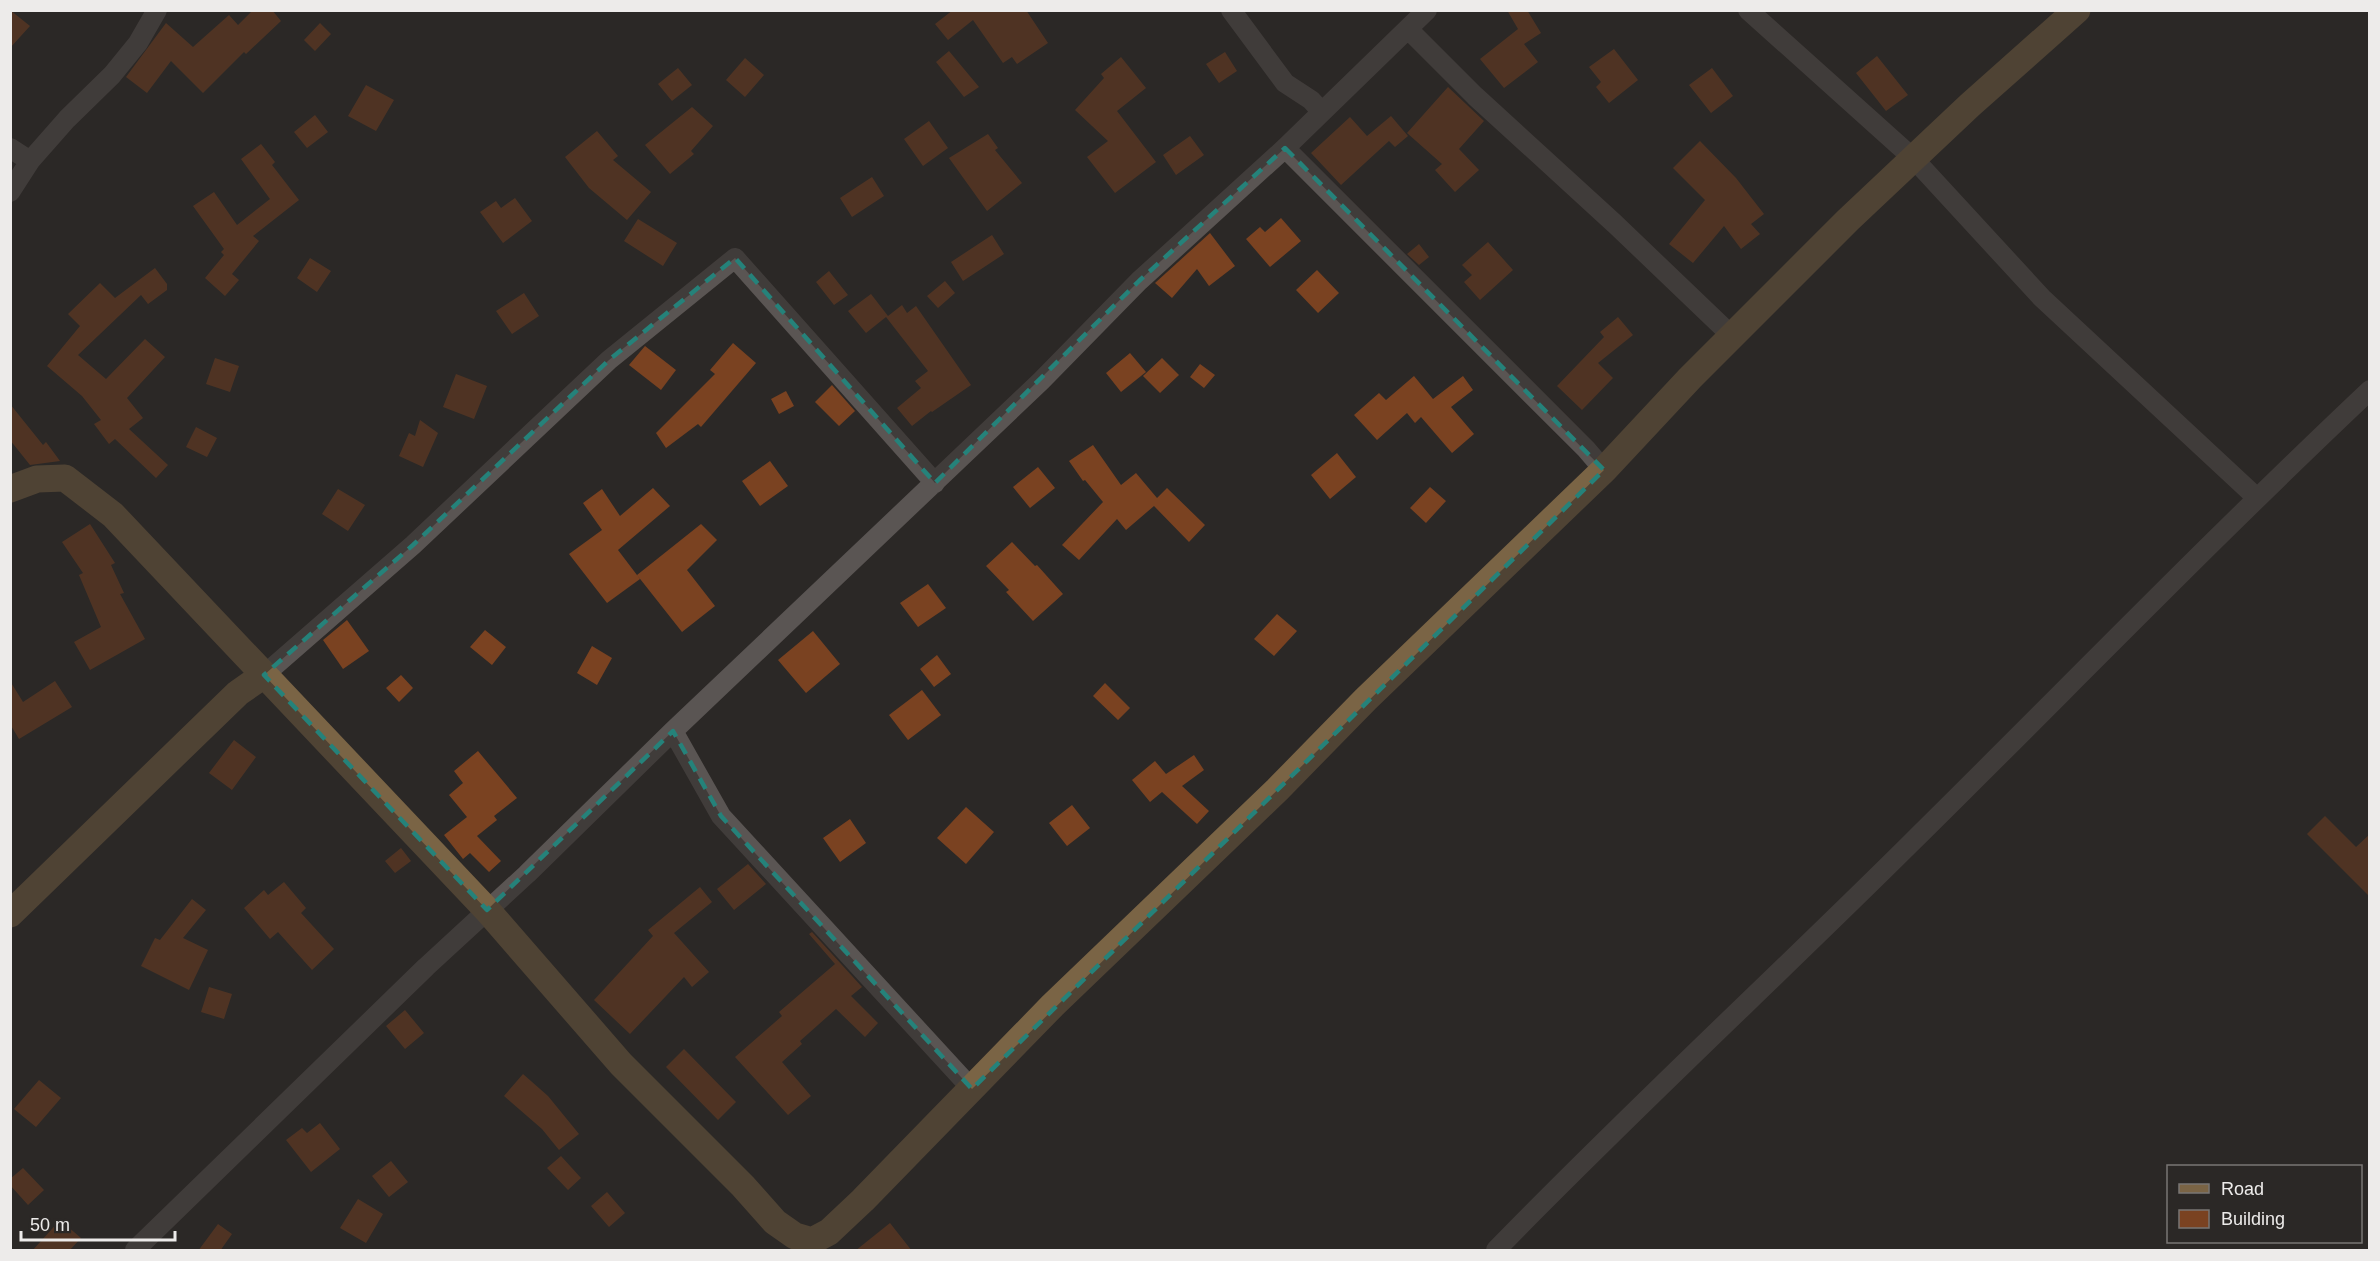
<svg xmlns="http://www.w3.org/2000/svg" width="2380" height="1261" viewBox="0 0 2380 1261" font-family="Arial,sans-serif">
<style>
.building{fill:#7a4221}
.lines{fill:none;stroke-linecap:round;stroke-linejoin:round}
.street{stroke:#5a5553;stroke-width:20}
.secondary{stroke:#7a6445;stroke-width:27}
.marked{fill:none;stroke:#25827a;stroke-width:4.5;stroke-dasharray:12 8;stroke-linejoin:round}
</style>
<rect width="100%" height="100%" fill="#2b2826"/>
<path class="building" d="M10,10L30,26L10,48Z
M253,10H272L281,21L246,54L244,52L203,93L171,61L147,93L126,77L166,23L193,47L229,15L238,25Z
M953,10H1026L1048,43L1017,64L1012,57L1003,63L973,20L948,40L935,24Z
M1507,10H1527L1541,33L1524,44L1538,62L1504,88L1480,59L1518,29Z
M320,23L331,34L315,51L304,40Z
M1614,49L1638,80L1609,103L1596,87L1601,82L1589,67Z
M949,51L979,87L964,97L936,62Z
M1225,52L1237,71L1219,83L1206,64Z
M1877,56L1908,95L1886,111L1856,73Z
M1121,57L1146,88L1117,111L1156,162L1115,193L1087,157L1108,141L1075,110L1104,78L1101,74Z
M745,58L764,75L745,97L726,80Z
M678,68L692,85L672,101L658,84Z
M1712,68L1733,96L1711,113L1689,85Z
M366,85L394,100L376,131L348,116Z
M1448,87L1484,121L1459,149L1479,170L1455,192L1435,170L1442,164L1407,133Z
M692,107L713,126L691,151L694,154L670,174L645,145Z
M315,115L328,132L307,148L294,132Z
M1391,116L1408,136L1395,147L1389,141L1341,185L1311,153L1350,117L1367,136Z
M929,121L948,148L923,166L904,139Z
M597,131L618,156L613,160L651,192L627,220L589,188L565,157Z
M988,134L998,148L995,150L1022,183L987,211L949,158Z
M1190,136L1204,155L1176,175L1163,155Z
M1700,141L1736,178L1764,214L1751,224L1760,234L1741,249L1724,226L1693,263L1669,244L1705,200L1673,168Z
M261,144L275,162L272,165L299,200L253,236L259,241L232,274L239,280L225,296L205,278L224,255L221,252L224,249L193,206L214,192L237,225L270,199L241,159Z
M872,177L884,196L852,217L840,198Z
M515,198L532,221L503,243L480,212L496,201L501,208Z
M1281,218L1301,241L1270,267L1246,239L1260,227L1265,232Z
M638,219L677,243L663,266L624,241Z
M1210,233L1235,266L1209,286L1197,269L1172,298L1155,283Z
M992,235L1004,254L963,281L951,262Z
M1488,242L1513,270L1480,300L1464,282L1472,275L1462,265Z
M1419,244L1429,257L1419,265L1407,254Z
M310,258L331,271L317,292L297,278Z
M155,268L167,284V290L148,304L141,295L78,355L106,379L145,339L165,357L127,398L143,418L129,429L168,465L156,478L115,439L109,444L94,424L101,420L82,396L47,366L80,326L68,314L100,283L115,298Z
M1317,270L1339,293L1318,313L1296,290Z
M829,271L848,295L834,305L816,282Z
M945,281L955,293L938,308L927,296Z
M524,293L539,316L512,334L496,311Z
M871,294L888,316L902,305L907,313L916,306L971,385L932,412L931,411L912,426L897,408L921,388L915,381L928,371L886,317L866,333L848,311Z
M1618,317L1633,335L1598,363L1613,378L1582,410L1557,386L1604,337L1600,332Z
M733,343L756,363L701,427L698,424L666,448L656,433L715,374L710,370Z
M645,346L676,370L661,390L629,365Z
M1130,353L1146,372L1121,392L1106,373Z
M215,358L239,366L230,392L206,384Z
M1162,358L1179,375L1160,393L1143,376Z
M1200,364L1215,375L1204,388L1190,377Z
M456,374L487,386L474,419L443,407Z
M1414,376L1433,399L1463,376L1473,390L1451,407L1474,434L1452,453L1421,417L1415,423L1407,413L1377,440L1354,415L1379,393L1386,400Z
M832,385L855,411L839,426L815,402Z
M786,391L794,406L779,414L771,399Z
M10,404L43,445L46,442L60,461L30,465L10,440Z
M420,420L438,433L423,467L399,456L409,433L415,436Z
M196,427L217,438L207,457L186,447Z
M1093,445L1121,485L1136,473L1157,498L1167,488L1205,525L1189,542L1154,506L1126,530L1117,519L1079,560L1062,545L1103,502L1085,480L1083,481L1069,461Z
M1337,453L1356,477L1330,499L1311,475Z
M770,461L788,486L760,506L742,481Z
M1038,467L1055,488L1030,508L1013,487Z
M1430,487L1446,501L1426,523L1410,508Z
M653,488L670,506L618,550L640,579L607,603L569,554L602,530L583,503L602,489L620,516Z
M338,489L365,505L348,531L322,514Z
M90,524L115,563L111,565L124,593L120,594L145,639L90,670L74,642L101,627L79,575L83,573L62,542Z
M701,524L717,540L687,570L715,606L682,632L637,575Z
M1012,542L1035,566L1037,565L1063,594L1033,621L1006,592L1009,590L986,566Z
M928,584L946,608L918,627L900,603Z
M1277,614L1297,631L1274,656L1254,639Z
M347,620L369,651L343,669L323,640Z
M485,630L506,647L492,665L470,647Z
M813,631L840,664L806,693L778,660Z
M592,646L612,658L597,685L577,673Z
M937,655L951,674L934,687L920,669Z
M401,675L413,688L399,702L386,688Z
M10,681L23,702L55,681L72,707L19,739L10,724Z
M1105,683L1130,708L1118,720L1093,696Z
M922,690L941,715L908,740L889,715Z
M234,740L256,757L232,790L209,773Z
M478,751L517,798L494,816L497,820L477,836L501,861L489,872L470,853L463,859L444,835L467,817L449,795L463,783L454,771Z
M1194,755L1204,770L1182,786L1209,811L1197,824L1162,792L1150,802L1132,780L1155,761L1166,774Z
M1072,805L1090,828L1067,846L1049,823Z
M966,807L994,832L966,864L937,838Z
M2325,816L2356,847L2370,834V897L2307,834Z
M850,819L866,843L840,862L823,838Z
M401,848L411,861L395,873L385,861Z
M748,864L766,884L734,910L717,889Z
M284,882L306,908L301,913L334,949L312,970L278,932L270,939L244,908L264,890L268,895Z
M700,887L712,902L674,933L709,972L692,987L684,977L630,1034L594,1000L653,936L648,930Z
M192,899L206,910L183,938L208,950L189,990L141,966L155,938L160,940Z
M812,932L862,987L851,996L878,1023L865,1037L836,1009L800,1041L802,1044L782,1062L811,1096L788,1115L735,1057L782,1016L779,1012L835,964L809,934Z
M209,987L232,994L224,1019L201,1012Z
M405,1010L424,1033L405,1049L386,1026Z
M684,1049L736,1102L718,1120L666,1067Z
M523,1074L548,1096L579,1134L559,1150L542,1129L504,1096Z
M39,1080L61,1098L36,1127L14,1109Z
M320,1123L340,1149L311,1172L286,1140L302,1128L307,1133Z
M561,1156L581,1178L568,1190L547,1168Z
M391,1161L408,1182L389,1197L372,1176Z
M23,1168L44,1190L28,1205L10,1185V1179Z
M607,1192L625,1213L609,1227L591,1206Z
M358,1199L383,1214L366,1243L340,1228Z
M60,1220L81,1238L69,1251H32Z
M890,1223L912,1251H855Z
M218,1224L232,1234L220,1251H198Z"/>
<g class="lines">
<path class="street" d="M1231,10L1285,83L1311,100L1322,112
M1748,10L1914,159L2042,298L2256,497
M1408,29L1475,96L1615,224L1732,336
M10,148L30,161
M1285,148L1586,449L1604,470
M10,192L30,161L67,119L112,75L138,43L157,10
M264,675L413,545L609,360L735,258L935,483
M673,731L721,816L972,1089
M135,1250L426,967L527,874L673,731L1041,381L1139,281L1285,148L1427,10
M1496,1250C1630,1112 1772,981 1909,845C2063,693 2213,538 2370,390"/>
<path class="secondary" d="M10,489L37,479L65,478L113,515L487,910L621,1064L743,1186L775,1222L795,1236L812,1241L829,1232L863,1200L1053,1005L1277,790L1366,699L1604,470L1690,378L1848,220L1970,105L2077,10
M10,914L238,693L264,675"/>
</g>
<path d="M0 0H2380V1261H0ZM1285,148L1604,470L972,1089L721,816L673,731L487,910L264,675L413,545L609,360L735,258L935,483L1139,281Z" fill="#2b2826" fill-opacity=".55" fill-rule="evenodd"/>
<path class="marked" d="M1285,148L1604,470L972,1089L721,816L673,731L487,910L264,675L413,545L609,360L735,258L935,483L1139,281Z"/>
<rect width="2380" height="1261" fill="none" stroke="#edebea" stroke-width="24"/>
<rect x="2167" y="1165" width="195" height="78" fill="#2b2826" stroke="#797674" stroke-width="1.5"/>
<rect x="2179" y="1184" width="30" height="9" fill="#7a6445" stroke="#797674" stroke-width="1.5"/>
<text x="2221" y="1195" font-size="18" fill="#edebea">Road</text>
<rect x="2179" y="1210" width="30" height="18" fill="#7a4221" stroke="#797674" stroke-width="1.5"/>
<text x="2221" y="1225" font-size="18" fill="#edebea">Building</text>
<path d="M21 1231v9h154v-9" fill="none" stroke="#edebea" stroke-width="3"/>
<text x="30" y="1231" font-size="18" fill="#edebea" stroke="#2b2826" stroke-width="4.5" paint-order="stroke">50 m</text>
</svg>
